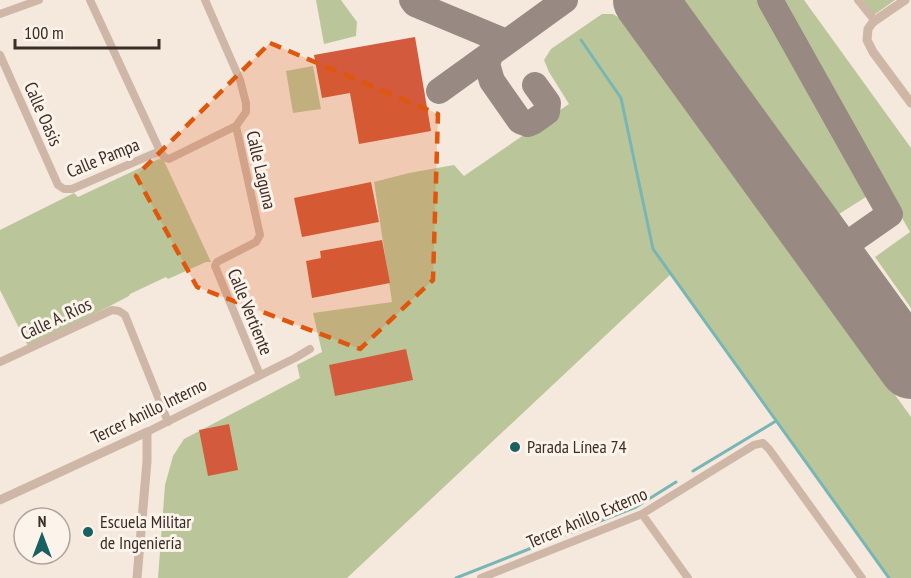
<svg xmlns="http://www.w3.org/2000/svg" width="911" height="578" viewBox="0 0 911 578" font-family="'PT Sans Narrow',sans-serif">
<style>
.green{fill:#bac69a}
.lines{fill:none;stroke-linecap:round;stroke-linejoin:round}
.stream{stroke:#78b6b5;stroke-width:3}
.taxiway{stroke:#988a82;stroke-width:26}
.runway{stroke:#988a82;stroke-width:64}
.building{fill:#d35a3d}
.minor{stroke:#cfb7a7;stroke-width:8}
.tertiary{stroke:#cfb7a7;stroke-width:9}
.marked{fill:#df570d;fill-opacity:0.2;stroke:#df570d;stroke-width:4.5;stroke-dasharray:12 8;stroke-linejoin:round}
.poi-dot{fill:#186061;stroke:#fcf3ea;stroke-width:2}
.labels{text-anchor:middle;stroke-width:6;stroke-linejoin:round;paint-order:stroke}
.street-label{font-size:18px;fill:#3b2d28;stroke:#fcf3ea}
.poi-label{font-size:18px;fill:#3b2d28;stroke:#fcf3ea;text-anchor:start}
</style>
<rect width="100%" height="100%" fill="#f5e8dd"/>
<path class="green" d="M316,0H341L357,22L356,36L324,44Z
M680,0H761L869,195L839,214Z
M780,0H804L911,148V308L875,257L910,232Z
M863,0H895L874,15Z
M602,14H613L626,22L911,417V578H889L671,274L347,578H158L165,485L173,456L184,439L300,378L297,365L322,352L313,313L392,302L374,182L409,173L454,165L464,176L569,104L549,72L544,60L551,49Z
M313,66L321,109L293,113L286,71Z
M159,159L163,160L165,163L211,262H206L168,279L166,277L130,294L129,296L29,348L0,290V230L74,193L78,197Z"/>
<g class="lines">
<path class="stream" d="M581,40L621,98L653,249L889,578
M693,471L776,421
M554,539L636,507L676,482
M456,578L539,545"/>
<path class="taxiway" d="M412,0L415,4L506,42
M770,0L890,214L830,256
M491,53L487,64L492,81L520,121L528,124L533,122L547,112L548,103L535,85
M439,91L565,0"/>
<path class="runway" d="M645,0L911,367"/>
</g>
<path class="building" d="M415,37L431,131L359,144L350,93L322,98L314,55Z
M371,182L379,222L302,237L294,198Z
M382,240L390,283L312,298L306,261L321,258L320,251Z
M406,349L413,380L335,396L329,365Z
M229,424L238,470L208,476L199,430Z"/>
<g class="lines">
<path class="minor" d="M90,0L160,151L164,157L169,159L236,126L246,112V103L240,80L205,0
M858,0L875,21
M0,14L39,0
M0,55L58,185L64,189H72L160,151
M236,126L260,235L256,242L217,262L215,266L260,375
M0,362L112,310L119,311L125,315L168,422
M147,432L295,358L310,349
M642,514L688,578
M481,578L642,514L754,445L763,443L769,449L862,578"/>
<path class="tertiary" d="M905,0L873,22L868,29L867,40L873,52L911,103
M0,500L147,432V461L137,578"/>
</g>
<path class="marked" d="M270,43L438,114L433,280L360,349L197,287L136,176Z"/>
<g class="poi-dot">
<circle cx="515" cy="447" r="6"/>
<circle cx="88" cy="532" r="6"/>
</g>
<g class="labels">
<g class="street-label">
<text transform="translate(43 114) rotate(66)" y="6">Calle Oasis</text>
<text transform="translate(103 158) rotate(-22)" y="6">Calle Pampa</text>
<text transform="translate(261 170) rotate(77)" y="6">Calle Laguna</text>
<text transform="translate(250 312) rotate(68)" y="6">Calle Vertiente</text>
<text transform="translate(56 319) rotate(-25)" y="6">Calle A. Ríos</text>
<text transform="translate(149 411) rotate(-26)" y="6">Tercer Anillo Interno</text>
<text transform="translate(587 518) rotate(-23)" y="6">Tercer Anillo Externo</text>
</g>
<g class="poi-label">
<text x="527" y="453">Parada Línea 74</text>
<text x="100" y="528">Escuela Militar<tspan x="100" dy="21">de Ingeniería</tspan></text>
</g>
</g>
<g transform="translate(42 536)"><circle r="28" fill="#fcf3ea" stroke="#afa49c" stroke-width="1.5"/>
<path d="M0-4.5L10 22L0 15L-10 22Z" fill="#186061"/>
<text y="-9" font-size="16" font-weight="bold" text-anchor="middle" fill="#3b2d28">N</text>
</g>
<path d="M15 39v9h144v-9" fill="none" stroke="#3b2d28" stroke-width="3"/>
<text x="24" y="39" font-size="18" fill="#3b2d28" stroke="#fcf3ea" stroke-width="4.5" paint-order="stroke">100 m</text>
</svg>
